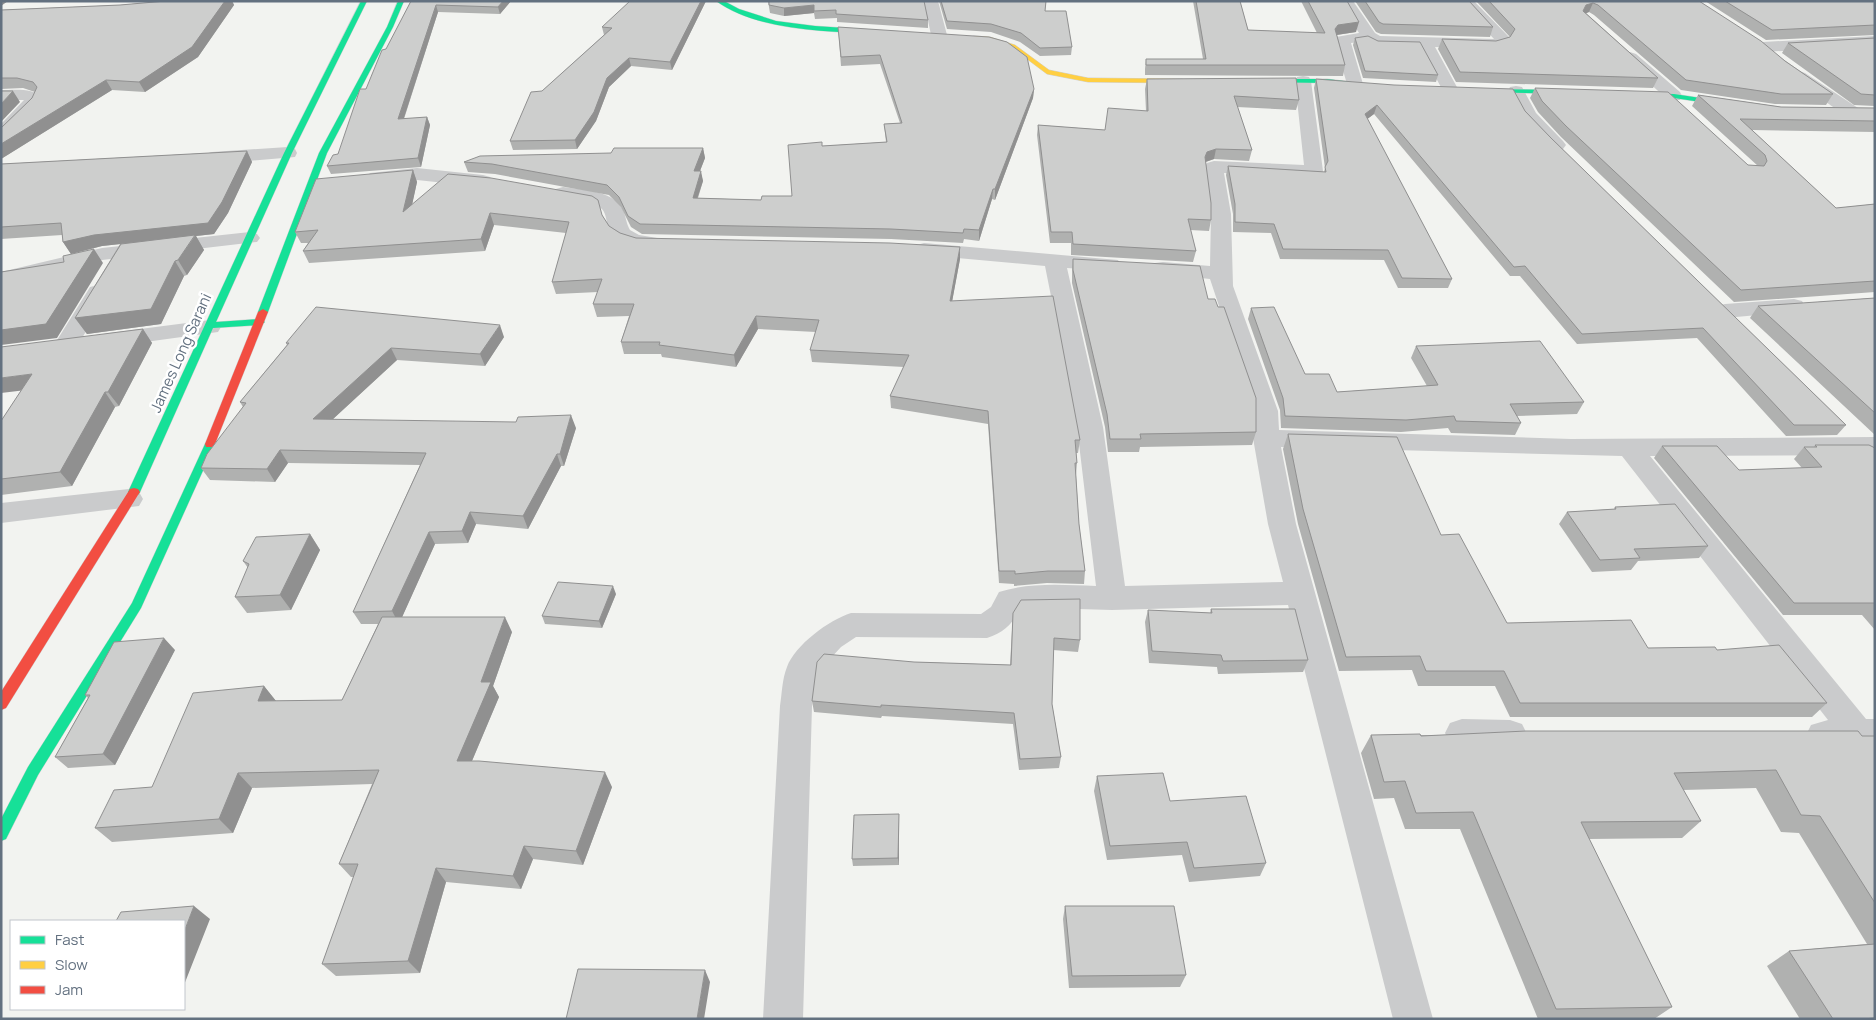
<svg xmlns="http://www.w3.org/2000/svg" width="1876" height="1020" viewBox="0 0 1876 1020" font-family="Manrope,sans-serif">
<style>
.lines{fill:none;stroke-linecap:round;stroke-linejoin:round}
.fast-casing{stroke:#d0d1d1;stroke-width:1}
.slow-casing{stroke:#d0d1d1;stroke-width:1}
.jam-casing{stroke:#d0d1d1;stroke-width:1}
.street{fill:#cacbcc;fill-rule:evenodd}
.fast{fill:#16e098;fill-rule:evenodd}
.slow{fill:#ffcf43;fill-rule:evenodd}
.jam{fill:#f24e42;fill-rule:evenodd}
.wall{fill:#b0b1b0}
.shaded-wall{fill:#909090}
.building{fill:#cdcecd;stroke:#909090}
.labels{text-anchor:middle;stroke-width:5;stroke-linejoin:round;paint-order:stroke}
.street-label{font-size:15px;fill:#637180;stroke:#fff}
</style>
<rect width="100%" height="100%" fill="#f2f3f0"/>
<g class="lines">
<g class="fast-casing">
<path id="fast" d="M361,1H367L292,153L216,322L260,319L265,322L260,325L213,328L140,492L138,495H130L128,492L284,153Z
M398,1H404L393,27L327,153L268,312L266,314H260L258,312L319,153L387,27Z
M716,1H724L739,9L776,21L815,26L876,30L879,32L876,34C826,31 758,31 716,1Z
M1260,79H1327L1352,82L1355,84L1352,86L1327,83L1258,82L1257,81Z
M1476,89L1570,90L1573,92L1570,94L1478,92L1475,90Z
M1635,93L1674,94L1734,103L1738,105L1734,107L1674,98L1633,96V94Z
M210,440L215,444L141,608L38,775L6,839L1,841V819L28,767L132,603L205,444Z"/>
</g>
<g class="slow-casing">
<path id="slow" d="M974,36L990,37L1015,45L1049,70L1088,78L1182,79L1185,81L1182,83L1088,82L1047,74L1011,47L989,41L972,39V37Z"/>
</g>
<g class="jam-casing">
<path id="jam" d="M263,309L268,312L215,444L214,447H206L205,444L258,312Z
M134,488L138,489L140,492L138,495L6,708L1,710V692L130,489Z"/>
</g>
<path class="street" d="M924,1H938L947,35L944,38L939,40L931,35Z
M1339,1H1353L1375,33L1380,36L1494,39L1458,1H1474L1510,38L1506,45L1492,49L1435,47L1458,89L1456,93H1444L1442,89L1419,47L1377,46L1366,41L1351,43L1363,84L1361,88H1349L1347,84L1334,40L1336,37L1359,33Z
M1875,36V46L1763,52L1755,47L1763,42Z
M1630,52L1636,54L1680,92L1682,96L1680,100H1668L1624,60L1622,57L1624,54Z
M1799,71L1805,73L1858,108L1861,112L1858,116H1846L1793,79L1791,76L1793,73Z
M1303,76L1309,77L1311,81L1323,171L1321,175L1314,177L1224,173L1231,214L1233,286L1278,411L1279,430L1571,439L1875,437V455L1650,456L1866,719H1875V747L1823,749L1811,745L1806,735L1811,725L1828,720L1622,456L1281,447L1296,524L1433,1019H1393L1288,605L1112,610L1043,608L1019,610C1012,625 1003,633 987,638L856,637L841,647L817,673L812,706L803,1019H763L780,706C782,694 782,679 787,667C795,645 829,620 851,613L981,614L991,607L999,592C1030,582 1064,585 1096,586L1077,427L1045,266L924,255L917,253L914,249L917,245L924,243L1118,260L1121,265L1118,270L1110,271L1067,268L1103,427L1125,586L1283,582L1268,524L1253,438L1254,411L1210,279L1163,274L1155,273L1152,268L1155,263L1163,262L1210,266L1211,214L1205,167L1207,163L1214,161L1304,165L1295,81L1297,77Z
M1516,86L1522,87L1536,113L1563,141L1566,145L1563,149H1551L1523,119L1508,91L1510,87Z
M1,90C13,90 34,87 42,98L37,108L7,138L1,139V124L24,100H1Z
M288,147L295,149L297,153L295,157L212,164L205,162L203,158L205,154L212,152Z
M417,168L483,175L490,177L493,181L490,185L483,187L417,180L377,183L370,181L367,177L370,173Z
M563,187C582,190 611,190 622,208C626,215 626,224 630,230L639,235L663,239L666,243L663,247C646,252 619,248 610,231C606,225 607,214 602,209C591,199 570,200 556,197L553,193L556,189Z
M250,232L257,234L260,238L257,242L102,260L1,285V272L102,248Z
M98,285L106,287L109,292L78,345L74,350L66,352L58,350L54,345L87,292L90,287Z
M1794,299L1802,301L1805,306L1802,311L1725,318L1717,316L1714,311L1717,306L1725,304Z
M210,320L218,322L221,327L218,332L109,347L101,345L97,340L101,335L109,333Z
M129,489L139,492L143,499L139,506L1,523V503Z
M1462,719L1510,720L1522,724L1527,734L1522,744C1501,752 1471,751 1450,743L1445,733L1450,723Z"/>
<use href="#fast" class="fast"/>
<use href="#slow" class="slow"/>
<use href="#jam" class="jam"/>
</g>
<path class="wall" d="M166,1H232L234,5L198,57L145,92L112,90L1,159V128L32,98L35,92L23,88L1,89V10L120,5Z
M411,1H511L500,14L438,12L404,119L427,117L430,125L421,167L331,174L327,166L338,154L366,89Z
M706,1L672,70L631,66L609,87L596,121L577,149L513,150L510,141L542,91L604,35L602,27Z
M768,1H924L928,20V28L837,22V18L815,19L814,13L784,16L770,13Z
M939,1H1046L1045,11L1072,47L1071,55L1040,56L1020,42L991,32L947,29Z
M1193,1H1240L1248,30L1317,33L1301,1H1347L1356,32L1337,35L1345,65L1343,76L1145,75V69L1146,59H1203Z
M1355,1H1469L1493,27L1490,37L1381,34L1376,32Z
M1476,1H1699L1833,94L1826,105L1775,104L1681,90L1594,15L1589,12L1586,13L1658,78L1653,88L1456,82L1438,49L1442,39L1496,41L1510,37Z
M1705,1H1875V35L1766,40Z
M838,27L1034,89L1033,98L995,200L992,199L979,241L964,239L963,243L891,239L642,234L631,227L621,207L609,195L495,174L468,172L464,162L703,148L705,158L700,171L703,181L698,198L761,200L792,196L822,146L886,142L884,124L900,123L880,64L841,66Z
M1355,38L1438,75L1436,82L1363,78L1353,45Z
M1875,38V106L1854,105L1782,53L1788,43Z
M1147,79L1299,100L1296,110L1237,107L1252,150L1249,161L1214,159L1206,162L1211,220L1209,231L1190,230L1196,251L1193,262L1071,255V243H1050L1037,135L1038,125L1105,130L1146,111L1145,89Z
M1316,79L1525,111L1551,138L1846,425L1837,435L1786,436L1697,338L1577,344L1520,276H1510L1374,114L1367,119L1452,279L1448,288H1398L1384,260L1280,259L1271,233L1233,232V214L1226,175L1228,166L1324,172L1325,168L1314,88Z
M1535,88L1748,165L1758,166L1692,106L1698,95L1781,107L1875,108V132L1752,130L1836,208L1875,204V292L1734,302L1561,137L1538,112L1530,98Z
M247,151L252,162L228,213L214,234L196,236L204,250L187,275L184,276L161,324L87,334L75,318L120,244L102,246L71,254L63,242L62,235L1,239V164Z
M413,170L417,182L412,204L602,215L609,226L620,233L636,238L960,259L952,301L1080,440L1078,453H1076L1077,463L1076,475L1079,524L1085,571L1084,584L1047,583L1014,586V584L999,583L988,424L891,408L890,396L904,367L812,362L810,350L816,332L758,329L736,367L662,357L661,354H624L621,342L629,316L597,317L593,304L598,292L556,294L552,282L566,233L494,225L485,251L309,263L303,251L308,243H301L295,232Z
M1073,259L1208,299L1256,432L1252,445L1140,447L1139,452H1108L1105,427L1072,283V271Z
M1875,298V435L1750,318L1758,306Z
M1251,308L1305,374L1337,392L1427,386L1411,358L1416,346L1584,402L1577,414L1517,416L1521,423L1515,435L1451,433L1448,428L1401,432L1281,428L1280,410L1248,319Z
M143,329L152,343L119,406L115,407L72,486L1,495V421L21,391Z
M504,337L485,366L397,360L333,419L576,428L564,466H561L528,529L476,524L468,543L435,544L402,617L512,632L493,686L499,697L472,761L612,787L583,865L533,859L521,889L446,882L420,973L336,976L322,964L354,877H351L339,864L372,784L252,788L233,833L112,842L95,828L152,787L264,686L276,701L342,700L378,624H361L353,612L420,465L288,463L275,482L210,480L201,468L243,407L240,402L287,345L286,343Z
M1288,434L1441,535L1507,623L1648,648L1717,650L1827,703L1812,717H1510L1495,686H1418L1412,670L1339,671L1298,524L1283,449Z
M1815,445L1875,448V630L1862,615H1783L1654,458L1662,446L1739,470L1802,468L1794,459L1804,447H1814Z
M1615,507L1708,546L1699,558L1638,561L1631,570L1592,572L1559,524L1567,512L1614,509Z
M310,534L320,550L291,610L247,613L235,597L248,568L243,561Z
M616,594L602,628L545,624L542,616Z
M1211,609L1308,660L1303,672L1218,674L1217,667L1149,663L1145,622L1148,610L1210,613Z
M1013,613L1080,640L1078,652L1053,650L1052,704L1061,757L1059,768L1019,770L1013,724L882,716L881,718L814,712L812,701L914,662L1010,665Z
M175,650L115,765L68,768L55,757L88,698L85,695Z
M1371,735L1875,736V1019H1800L1767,966L1789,951L1867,944L1799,833L1781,832L1756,788L1683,790L1701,821L1682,838L1589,839L1672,1007L1654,1019H1538L1460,829H1405L1394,798L1374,799L1361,753Z
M1097,776L1170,801L1266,863L1260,876L1189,882L1182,855L1107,860L1094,791Z
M899,814V865L853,866L852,859Z
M1065,906L1186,975L1180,987L1069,988L1063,919Z
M98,1009H115L100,1010Z"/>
<path class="shaded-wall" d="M1,1H8L1,6Z
M225,1H232L234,5L198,57L145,92L139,82Z
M503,1H511L500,14L498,7Z
M701,1H706L672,70L670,62Z
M1593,3L1589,12L1582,15L1579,20L1586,5Z
M436,5L438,12L401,127L398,119Z
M814,5V13L784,16V8Z
M1359,22L1356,32L1336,35L1335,29L1338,25Z
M629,58L631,66L609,87L596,121L577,149L575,140L607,78Z
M106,80L112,90L1,159V144Z
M1034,89L1033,98L995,200V189Z
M13,91L20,102L1,122V104Z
M1377,105L1374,114L1362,123L1365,114Z
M427,117L430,125L421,167L418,158Z
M703,148L705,158L696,181L694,171Z
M1216,149L1214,159L1205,162V157L1207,152Z
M247,151L252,162L228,213L214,234L196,236L204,250L187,275L178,260L195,236L102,246L71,254L63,242Z
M413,170L417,182L408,224L403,212Z
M701,171L703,181L694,208L693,198Z
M993,189L992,199L979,241V230Z
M490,213L494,225L485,251L481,239Z
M960,247V259L950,313V301Z
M94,249L103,263L57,338L1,345V330Z
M175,261L184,276L161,324L87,334L75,318Z
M756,316L758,329L736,367L734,355Z
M500,325L504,337L485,366L480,354Z
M143,329L152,343L119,406L108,392Z
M391,348L397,360L320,431L313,419Z
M32,374L43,388L1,393V378Z
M105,392L115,407L72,486L60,472Z
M571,415L576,428L564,466L560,454Z
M280,450L288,463L275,482L267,469Z
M557,454L561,466L528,529L523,516Z
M470,512L476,524L468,543L462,531Z
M429,532L435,544L399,624L392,611Z
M310,534L320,550L291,610L280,595Z
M613,586L616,594L602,628L599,621Z
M505,617L512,632L493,686L499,697L466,775L457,761L481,682Z
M164,638L175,650L115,765L103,754Z
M264,686L276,701H258Z
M605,772L612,787L583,865L576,851Z
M238,773L252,788L233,833L219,819Z
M899,814V865L898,858Z
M524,846L533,859L521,889L513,876Z
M436,868L446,882L420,973L408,961Z
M194,906L210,919L184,985V932Z
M705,970L710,982L704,1019H697Z"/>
<path class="building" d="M166,1H225L192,47L139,82L106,80L1,144V128L32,98L37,87L33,82L17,78H1V10L120,5Z
M411,1H503L498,7L436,5L398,119L427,117L418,158L327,166L333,155L338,154L360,89H366L382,50L386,49Z
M630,1H701L670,62L629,58L607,78L594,112L575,140L510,141L531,92L542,91L612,28L602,27Z
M769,1H924L928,20L836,14V10L814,11V5L784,8L769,5Z
M941,1H1046L1045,11H1066L1072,47L1040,48L1021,33L991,24L947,21Z
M1196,1H1240L1248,30L1325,33L1308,1H1347L1359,22L1338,25L1335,29L1345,65H1146V59H1206Z
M1365,1H1469L1493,27L1383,24L1379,22Z
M1489,1H1699L1761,41L1785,61L1833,94H1781L1686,80L1598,5L1593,3L1586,5L1583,11L1658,78L1460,72L1442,39L1496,41L1510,37L1515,29Z
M1725,1H1875V25L1772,30Z
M838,27L989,37L1007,42L1027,57L1034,89L995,189H993L979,230L964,229L963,233L891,229L640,224L628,216L619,197L607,185L492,164L464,162L480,156L611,153L614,148H703L694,171H701L693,198L761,200L762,196H792L788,145L822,142V146L887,142L884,124L902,123L880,55L841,57Z
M1368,36L1378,41L1420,42L1438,75L1365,71L1355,38Z
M1875,38V95L1861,94L1788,43Z
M1296,78L1299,100L1234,96L1252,150L1216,149L1207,152L1205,157L1211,203V220L1188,219L1196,251L1073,244L1072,232H1051L1038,125L1105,130L1108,108L1148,111L1147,79Z
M1316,79L1394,85L1513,89L1525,111L1551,138L1846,425H1794L1703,328L1582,334L1525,266L1514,267L1377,105L1365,114L1452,279L1402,278L1388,250L1283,249L1274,224L1235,222V204L1228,166L1326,172L1325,167L1328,161Z
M1535,88L1668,92L1748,165L1764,166L1767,161L1765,155L1698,95L1781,107L1875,108V121L1740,119L1836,208L1875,204V281L1741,290L1566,126L1542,101Z
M1,91H13L1,104Z
M247,151L222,202L208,223L94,235L63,242L61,223L1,227V164Z
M413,170L403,212L448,174L491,178L592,196L598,200L602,215L609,226L620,233L636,238L890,243L960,247L950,301L1053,296L1080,440H1075L1077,463H1075L1079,524L1085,571H1048L1015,574V571H999L988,411L890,396L909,355L810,350L819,320L756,316L734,355L659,345L660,342H621L634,304H593L602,279L552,282L569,222L490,213L481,239L303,251L318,230L295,232L316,179Z
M195,235L178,260L175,261L151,309L75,318L121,244Z
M94,249L46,324L1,330V272L64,262L63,256Z
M1073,259L1200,266L1208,299H1215L1218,307H1224L1256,398V432L1140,434L1141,439H1110L1107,414L1073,270Z
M1875,298V413L1758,306Z
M316,307L500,325L480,354L391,348L313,419L516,422L518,417L571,415L560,454H557L523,516L470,512L462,531L429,532L392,611L353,612L426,453L280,450L267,469L201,468L207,454L246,403L240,402L289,343H286Z
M1274,307L1305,374H1329L1337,392L1438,385L1416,346L1540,341L1584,402L1510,404L1521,423L1456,421L1454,416L1406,420L1285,416L1283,398L1251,308Z
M143,329L108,392H105L60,472L1,479V421L32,374L1,378V347Z
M1288,434L1397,437L1441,535L1459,534L1507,623L1631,620L1648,648L1715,647L1717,650L1779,645L1827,703H1520L1504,671H1426L1420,656L1346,657L1303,509Z
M1815,445H1869L1875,448V604L1874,603H1794L1662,446H1717L1739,470L1822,467L1804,447H1817Z
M1675,504L1708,546L1634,549L1640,558L1600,560L1567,512L1616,509L1615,507Z
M310,534L280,595L235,597L249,564L243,561L256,537Z
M558,582L613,586L599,621L542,616Z
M1080,599V640L1054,638L1052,704L1061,757L1020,759L1014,713L881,705V707L812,701L817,662L824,654L914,662L1011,665L1013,613L1021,600Z
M1211,609H1295L1308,660L1223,661L1221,655L1152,651L1148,610L1212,613Z
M382,617H505L481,682H491L457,761H479L605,772L576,851L524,846L513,876L436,868L408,961L322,964L358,864H339L379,770L238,773L219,819L95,828L114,790L152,787L193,693L264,686L258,701L342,700Z
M164,638L103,754L55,757L90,695H85L114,642Z
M1526,731H1858L1862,736H1875V903L1820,816L1801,815L1776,770L1674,773L1701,821L1581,822L1672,1007L1556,1009L1473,812L1416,813L1405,781L1384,782L1371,735L1420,734L1421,736Z
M1163,773L1170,801L1246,796L1266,863L1194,868L1187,842L1110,846L1097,776Z
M899,814L898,858L852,859L854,815Z
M194,906L184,932V921H116L121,912Z
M1065,906H1174L1186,975L1072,976Z
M1875,944V1018L1862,1019H1833L1789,951Z
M578,969L705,970L697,1019H566Z"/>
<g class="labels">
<g class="street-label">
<text transform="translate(181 353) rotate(-66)" y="5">James Long Sarani</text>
</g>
</g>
<rect width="1876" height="1020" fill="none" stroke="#637180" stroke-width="5"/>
<rect x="10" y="920" width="175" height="90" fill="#ffffff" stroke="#c1c6cc"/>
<rect x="20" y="936" width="25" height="8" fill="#16e098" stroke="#c1c6cc"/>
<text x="55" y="945" font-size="15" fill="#637180">Fast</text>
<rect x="20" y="961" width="25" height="8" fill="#ffcf43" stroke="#c1c6cc"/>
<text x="55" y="970" font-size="15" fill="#637180">Slow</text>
<rect x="20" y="986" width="25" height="8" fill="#f24e42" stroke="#c1c6cc"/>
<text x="55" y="995" font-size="15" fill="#637180">Jam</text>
</svg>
